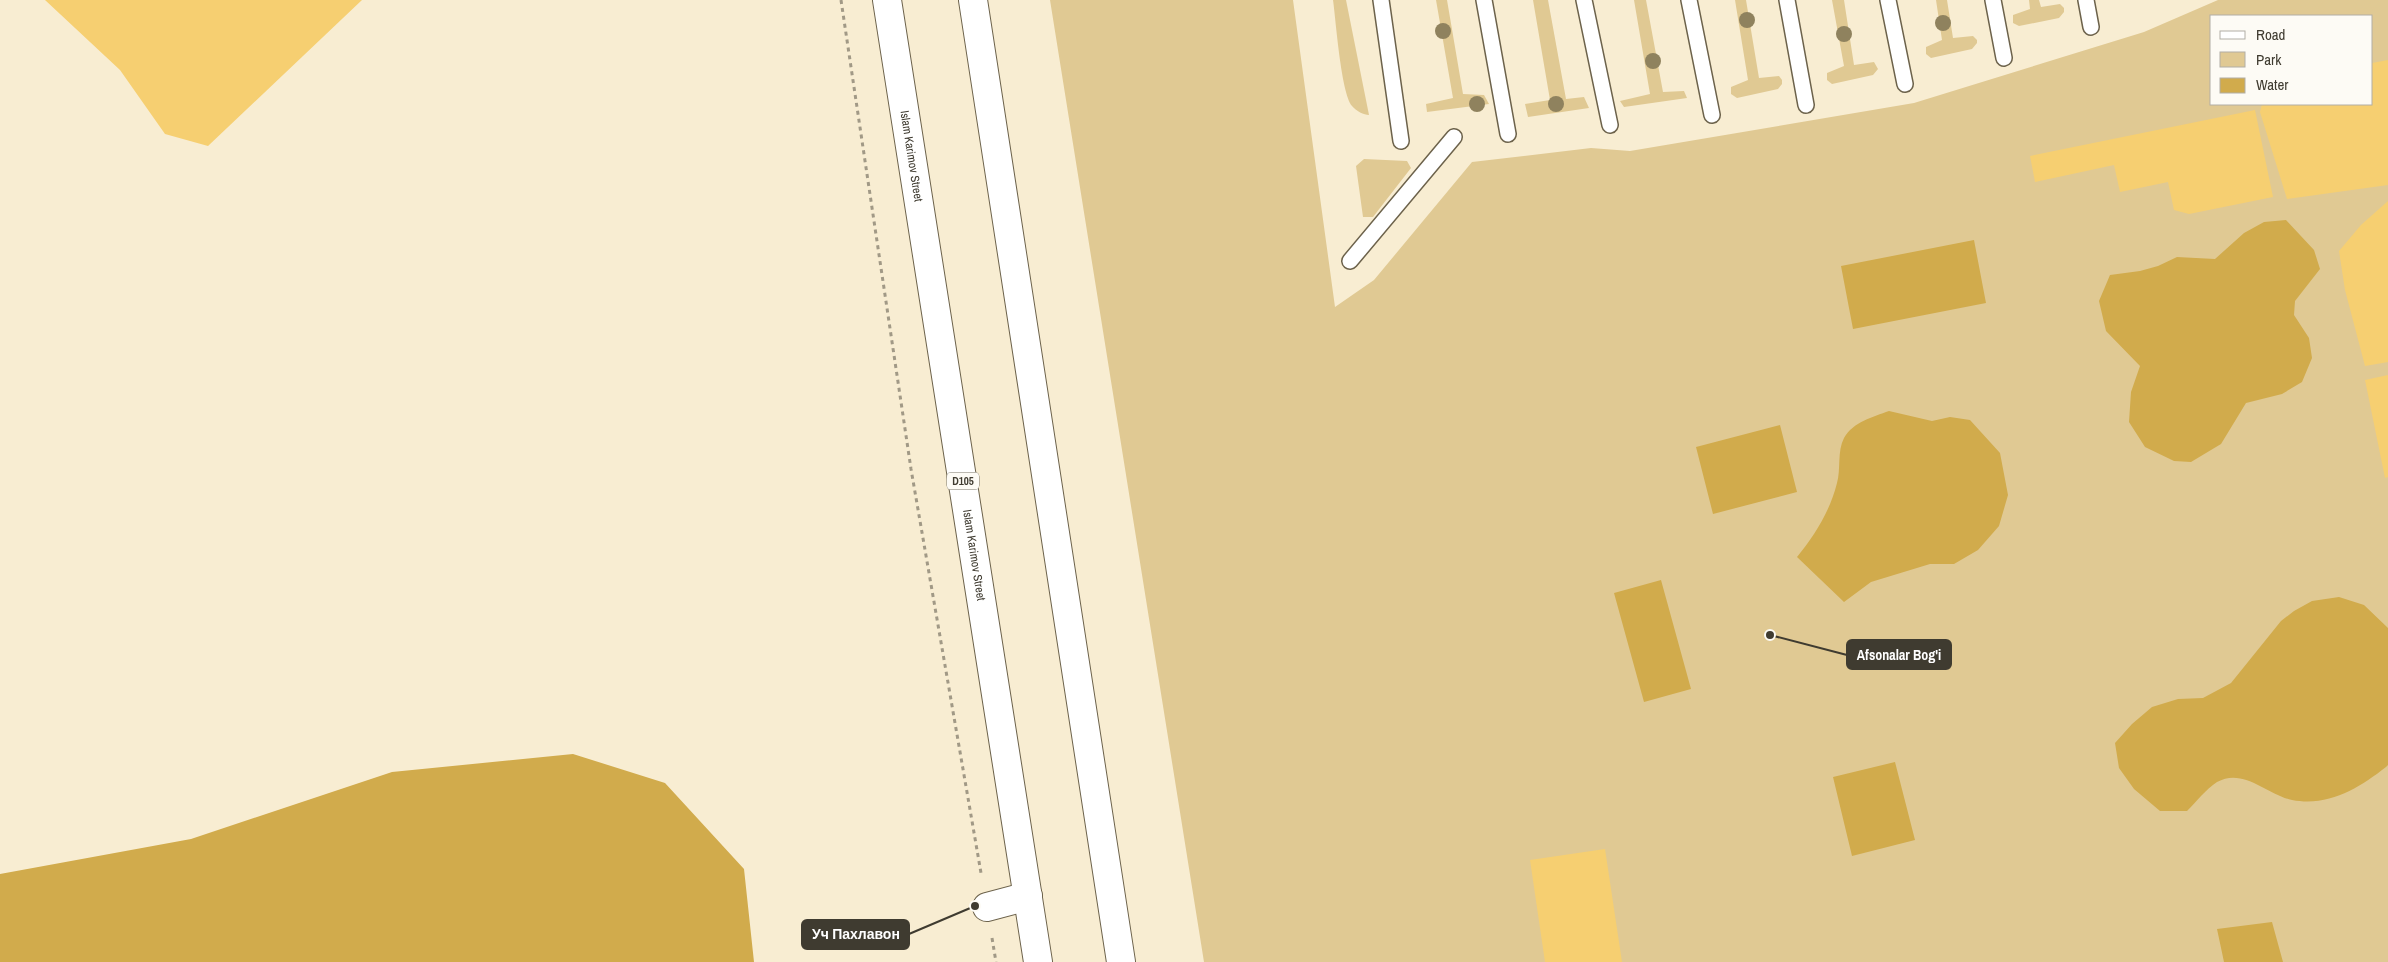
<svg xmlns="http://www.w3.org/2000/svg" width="2388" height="962" viewBox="0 0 2388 962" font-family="'Archivo Narrow',sans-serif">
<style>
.green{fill:#e0c993;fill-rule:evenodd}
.water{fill:#d1ab4c}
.building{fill:#f6cf71}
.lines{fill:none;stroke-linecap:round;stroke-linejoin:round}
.service-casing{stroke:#6c624b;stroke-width:18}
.primary-casing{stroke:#6c624b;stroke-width:30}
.path{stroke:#a19986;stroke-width:3;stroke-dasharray:4 4;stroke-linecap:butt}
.service{stroke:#fff;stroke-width:15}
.primary{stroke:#fff;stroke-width:28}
.tree{fill:#8f825e}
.labels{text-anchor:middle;stroke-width:4;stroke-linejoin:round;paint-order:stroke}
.shield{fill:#fdfbf5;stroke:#78756b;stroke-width:1}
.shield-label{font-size:11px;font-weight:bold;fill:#3f3b30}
.street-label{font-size:12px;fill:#3f3b30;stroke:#fdfbf5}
.leader{fill:none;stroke:#3f3b30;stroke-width:2}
.callout-dot{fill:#3f3b30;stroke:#fdfbf5;stroke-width:2}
.callout{fill:#3f3b30;stroke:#3f3b30;stroke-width:2}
.callout-label{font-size:14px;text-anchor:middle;font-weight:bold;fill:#fff}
</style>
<rect width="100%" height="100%" fill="#f8edd2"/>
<path class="green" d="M1050,0H1293L1335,307L1374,280L1472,162L1591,148L1630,151L1914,103L2144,32L2218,0H2388V962H1204ZM2212,16H2372V104H2212Z
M1333,0H1346L1369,115C1364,115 1356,111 1352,106C1341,92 1336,21 1333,0Z
M1436,0H1447L1463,94L1484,95L1489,104L1427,112L1426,104L1453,98Z
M1533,0H1548L1566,99L1584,97L1589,108L1528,117L1525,104L1550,100Z
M1634,0H1646L1663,92L1684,91L1687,98L1624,107L1620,101L1650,94Z
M1735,0H1746L1759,78L1779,76L1782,80V84L1778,89L1737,98L1731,94V87L1748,80Z
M1832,0H1844L1854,65L1874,62L1878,69L1873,75L1832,84L1827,80V73L1844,66Z
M1936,0H1947L1953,38L1973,36L1977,40V43L1972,49L1931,58L1926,54V47L1942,40Z
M2029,0H2039L2041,7L2060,4L2064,8V12L2059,18L2019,26L2013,23V15L2030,9Z
M1364,159L1407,161L1411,168L1373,217H1363L1356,166Z"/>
<path class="water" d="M2286,220L2314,250L2320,269L2295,301L2294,315L2309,338L2312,358L2302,382L2282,394L2246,403L2221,444L2191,462L2174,461L2145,447L2129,422L2131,392L2140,366L2106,331L2099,301L2110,275L2140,271L2158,266L2177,257L2215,259L2244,233L2264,222Z
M1974,240L1986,303L1853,329L1841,266Z
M1889,411L1932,421L1950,417L1970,420L2000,453L2008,495L1999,526L1978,550L1954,564H1930L1871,582L1844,602L1797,557C1815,535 1830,511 1837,483C1841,470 1837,451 1844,438C1853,422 1873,417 1889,411Z
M1780,425L1797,492L1713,514L1696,447Z
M1661,580L1691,689L1644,702L1614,593Z
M2339,597L2364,605L2388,628V765L2386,767C2359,788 2329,807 2292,800C2268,795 2243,767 2217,782C2206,789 2196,802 2187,811H2160L2134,789L2119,768L2115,743L2132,724L2152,707L2178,699L2203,698L2231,683L2281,621L2294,611L2312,601Z
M573,754L665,783L744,869L754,962H0V874L191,839L392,772Z
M1895,762L1915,840L1852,856L1833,777Z
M2272,922L2283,962H2224L2217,929Z"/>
<path class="building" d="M45,0H362L208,146L165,134L120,70Z
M2388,60V185L2287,199L2260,112L2262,104H2372V63Z
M2255,110L2273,197L2189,214L2174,210L2168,182L2120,192L2114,165L2035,182L2030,156Z
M2388,201V362L2365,366L2345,290L2339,251L2361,225Z
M2388,375V477L2385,478L2365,380Z
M1605,849L1622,962H1545L1530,860Z"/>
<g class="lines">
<g class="service-casing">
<path id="service" d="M1381,0L1401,141
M1484,0L1508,134
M1584,0L1610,125
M1689,0L1712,115
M1787,0L1806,105
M1888,0L1905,84
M1993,0L2004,58
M2086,0L2091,27
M1350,261L1454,137"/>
</g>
<g class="primary-casing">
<g id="primary">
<path id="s1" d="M887,0L1038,962"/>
<path d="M973,0L1121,962"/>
<path d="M987,907L1028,896"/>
</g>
</g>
<path class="path" d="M841,0L911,469L981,873
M992,938L996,962"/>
<use href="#service" class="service"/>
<use href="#primary" class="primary"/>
</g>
<g class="tree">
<circle cx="1747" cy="20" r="8"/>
<circle cx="1943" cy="23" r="8"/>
<circle cx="1443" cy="31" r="8"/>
<circle cx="1844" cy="34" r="8"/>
<circle cx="1653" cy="61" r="8"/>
<circle cx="1477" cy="104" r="8"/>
<circle cx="1556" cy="104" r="8"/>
</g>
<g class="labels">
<rect class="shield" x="947" y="472.5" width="32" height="17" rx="4"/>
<g class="shield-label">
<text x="963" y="485">D105</text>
</g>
<g class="street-label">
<text dy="4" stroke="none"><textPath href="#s1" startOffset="158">Islam Karimov Street</textPath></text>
<text dy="4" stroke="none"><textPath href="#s1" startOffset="562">Islam Karimov Street</textPath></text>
</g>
</g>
<path class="leader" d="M1770 635L1847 655M975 906L909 934"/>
<g class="callout-dot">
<circle cx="1770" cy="635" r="5"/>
<circle cx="975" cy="906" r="5"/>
</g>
<g class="callout">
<rect x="1847" y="640" width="104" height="29" rx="5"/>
<rect x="802" y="920" width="107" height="29" rx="5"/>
</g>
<g class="callout-label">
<text x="1899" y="660">Afsonalar Bog'i</text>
<text x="856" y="939">Уч Пахлавон</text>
</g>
<rect x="2210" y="15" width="162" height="90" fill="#fdfbf5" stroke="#b1aea6"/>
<rect x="2220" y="31" width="25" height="8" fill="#ffffff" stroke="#b1aea6"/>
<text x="2256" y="40" font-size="15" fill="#3f3b30">Road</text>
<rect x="2220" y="52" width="25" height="15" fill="#e0c993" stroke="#b1aea6"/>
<text x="2256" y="65" font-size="15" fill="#3f3b30">Park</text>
<rect x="2220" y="78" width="25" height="15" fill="#d1ab4c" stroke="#b1aea6"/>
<text x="2256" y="90" font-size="15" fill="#3f3b30">Water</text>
</svg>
